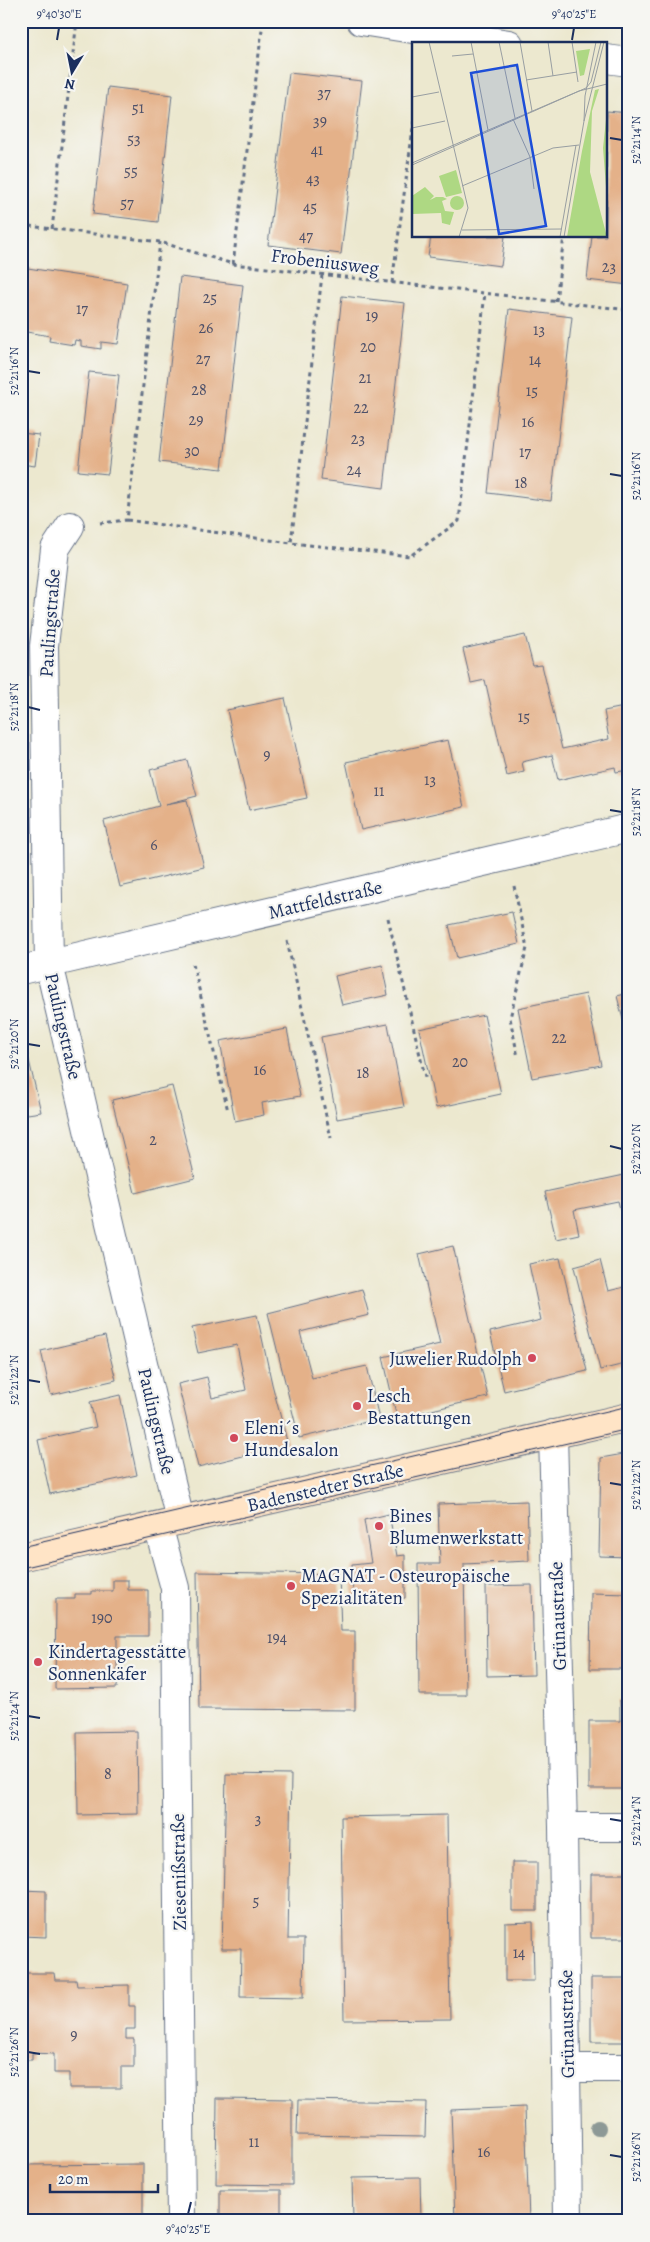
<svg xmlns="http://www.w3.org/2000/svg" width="650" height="2242" viewBox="0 0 650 2242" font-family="Alegreya,serif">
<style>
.building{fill:#e4b189}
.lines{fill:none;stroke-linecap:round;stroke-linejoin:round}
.street-casing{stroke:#647086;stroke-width:30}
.secondary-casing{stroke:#647086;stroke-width:30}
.path{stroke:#647086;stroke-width:3;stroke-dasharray:4 4;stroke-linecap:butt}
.street{stroke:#fff;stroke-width:28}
.secondary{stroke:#ffe4c6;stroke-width:28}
.tram{stroke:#1b2f5e;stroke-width:1}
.tree{fill:#8d9996}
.ticks{fill:none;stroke:#1b2f5e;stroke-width:2}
.poi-dot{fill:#d1495b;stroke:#f6f6f2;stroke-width:2}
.labels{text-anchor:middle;stroke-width:4.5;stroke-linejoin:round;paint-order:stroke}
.number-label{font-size:16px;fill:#4d5069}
.street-label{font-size:19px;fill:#1b2f5e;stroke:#f6f6f2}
.poi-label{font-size:19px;fill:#1b2f5e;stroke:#f6f6f2;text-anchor:start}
.inset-road{fill:none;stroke:#989ea2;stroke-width:1}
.view{fill:#1d4ed8;fill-opacity:0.15;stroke:#1d4ed8;stroke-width:2.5}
.inset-edge{fill:none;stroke:#1b2f5e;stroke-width:2.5}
.neatline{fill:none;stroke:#1b2f5e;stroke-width:2}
.ticks-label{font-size:12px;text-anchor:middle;fill:#1b2f5e}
</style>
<rect width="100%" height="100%" fill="#f6f6f2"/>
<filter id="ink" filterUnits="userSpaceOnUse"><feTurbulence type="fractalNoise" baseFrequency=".02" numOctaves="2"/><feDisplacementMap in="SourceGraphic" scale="10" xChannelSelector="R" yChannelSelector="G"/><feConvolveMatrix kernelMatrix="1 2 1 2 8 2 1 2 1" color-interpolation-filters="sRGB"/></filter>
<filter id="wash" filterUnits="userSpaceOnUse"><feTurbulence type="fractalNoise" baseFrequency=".0096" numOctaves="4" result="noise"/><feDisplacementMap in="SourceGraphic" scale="20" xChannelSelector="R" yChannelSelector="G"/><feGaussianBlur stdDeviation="1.12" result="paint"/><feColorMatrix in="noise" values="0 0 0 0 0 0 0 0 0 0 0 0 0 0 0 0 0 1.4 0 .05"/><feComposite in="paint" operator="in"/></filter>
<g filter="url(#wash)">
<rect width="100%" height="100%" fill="#ece8cf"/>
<g id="blocks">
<path class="building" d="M21,45L25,46L22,62H21Z
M289,73L362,81L341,254L268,245Z
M108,87L172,95L158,222L93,214Z
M607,111L629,113V285L587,280L592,236H606Z
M431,236H505L501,266L428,257Z
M21,267L127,283L118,344L101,342V349L81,346V341L75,340L74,345L49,341L50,336L21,331Z
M180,277L243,285L222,469L159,462Z
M342,296L405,303L384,488L321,480Z
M509,309L572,317L551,501L488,493Z
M89,372L119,375L108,474L78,471Z
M21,433L39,435L35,466L21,464Z
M525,635L533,666L542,665L562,749L609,739L604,711L629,706V770L616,772L615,767L558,780L552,755L522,762L524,772L507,776L485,680L471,683L463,649Z
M285,698L307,798L249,810L227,710Z
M448,740L464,807L361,830L346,762Z
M187,760L197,796L166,804L187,800L204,867L120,887L104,821L159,806L150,770Z
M512,912L519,944L457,958L449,925Z
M382,965L388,995L342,1005L335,976Z
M629,993V1039H628L617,996Z
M586,994L601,1065L532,1078L518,1008Z
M484,1015L501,1094L436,1108L419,1029Z
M388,1024L404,1107L337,1119L321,1037Z
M21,1026L41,1112L21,1115Z
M287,1029L300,1096L262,1103L264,1115L235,1121L220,1041Z
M172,1086L195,1178L135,1193L112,1100Z
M629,1174V1244L618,1201L574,1210L579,1234L556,1239L545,1192Z
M453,1246L488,1397L397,1418L383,1357L440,1344L419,1254Z
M560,1258L587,1371L504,1391L490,1332L541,1320L529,1264Z
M600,1260L608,1291L629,1286V1363L600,1370L574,1267Z
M362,1289L369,1315L300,1332L312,1378L367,1366L379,1419L299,1438L268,1313Z
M257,1315L272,1384L288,1445L198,1467L178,1384L207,1377L212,1398L246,1390L237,1345L198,1353L192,1328Z
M105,1336L116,1380L51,1395L41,1351Z
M120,1395L137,1475L50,1494L38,1440L96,1427L90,1402Z
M629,1453V1557L599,1556L601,1458Z
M527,1501L529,1561L464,1564L466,1695H419L418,1564H440L438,1504Z
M389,1514L397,1556L405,1555V1598L353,1601L352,1565L371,1563L364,1520Z
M197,1572L339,1574L341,1631H355V1710L199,1709Z
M113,1580H128V1590H148V1636H117V1688L55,1689L56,1599H75V1594H92V1591H113Z
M532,1585L534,1675L487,1676L486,1586Z
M591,1593L629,1594V1669H590Z
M620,1700H629V1789H589V1721H620Z
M137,1731L138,1814L78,1815L77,1732Z
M226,1774L291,1775L288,1939H304L303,1998L240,1997L241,1949H222Z
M447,1815L450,2019L344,2020L341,1817Z
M512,1862H537V1911H512Z
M591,1874H629V1938H591Z
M21,1890L46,1891V1937L21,1936Z
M533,1922L534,1981H505V1923Z
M21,1973H54L55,1980H76L77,1986L129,1985V2006H135V2029H126V2039H134V2067H121V2088H69V2073H54V2054L32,2053V2060H21Z
M591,1978H629V2042H591Z
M217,2098L292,2099V2185L216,2184Z
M298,2100L426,2102L425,2137L297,2135Z
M525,2107L529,2221H455L451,2110Z
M143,2164V2221H21V2165Z
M420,2177L421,2221H353L352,2178Z
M220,2190H281V2221H220Z"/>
</g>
</g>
<g filter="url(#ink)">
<use href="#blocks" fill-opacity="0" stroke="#647086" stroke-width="1"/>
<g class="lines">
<g class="street-casing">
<path id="street" d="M361,21L509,44
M606,59L629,62
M70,526L55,549L44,646L49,964L180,1520
M21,970L629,828
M553,1434L563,1827L568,2221
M158,1526L175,1588L181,2221
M563,1827H629
M567,2068H629"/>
</g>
<g class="secondary-casing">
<path id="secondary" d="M21,1557L629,1417"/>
</g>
<path class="path" d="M21,225L160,242L233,264L629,310
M52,229L77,21
M233,264L263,21
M322,275L291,543L410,556L459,521L485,293
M392,283L414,121
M556,301L564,236
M127,520L291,543
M100,523L127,520L160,242
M514,886L527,948L510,1018L518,1057
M388,918L426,1081
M287,941L331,1138
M193,964L228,1111"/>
<use href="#street" class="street"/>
<use href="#secondary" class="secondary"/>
<path class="tram" d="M21,1547L629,1406
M21,1568L629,1429"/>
</g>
<circle class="tree" cx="598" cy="2128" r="8"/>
</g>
<path class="ticks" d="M57,40L59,28M572,40L574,28M610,138L622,140M28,371L40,373M610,474L622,476M28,707L40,710M610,810L622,812M28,1044L40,1046M610,1146L622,1149M28,1380L40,1382M610,1483L622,1485M28,1716L40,1718M610,1819L622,1821M28,2052L40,2054M610,2155L622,2157M188,2214L191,2202"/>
<g class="poi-dot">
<circle cx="532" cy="1358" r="5"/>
<circle cx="357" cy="1406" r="5"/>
<circle cx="234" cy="1438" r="5"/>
<circle cx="379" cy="1526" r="5"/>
<circle cx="291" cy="1586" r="5"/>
<circle cx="38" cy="1662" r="5"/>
</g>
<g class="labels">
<g class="number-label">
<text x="324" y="98">37</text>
<text x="138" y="113">51</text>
<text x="320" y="126">39</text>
<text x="134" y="144">53</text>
<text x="317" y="155">41</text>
<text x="131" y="176">55</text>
<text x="313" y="184">43</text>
<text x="127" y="208">57</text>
<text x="310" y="212">45</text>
<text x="306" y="241">47</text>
<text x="609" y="272">23</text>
<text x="210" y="303">25</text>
<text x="82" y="314">17</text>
<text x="372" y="321">19</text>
<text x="206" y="333">26</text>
<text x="539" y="335">13</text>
<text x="368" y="352">20</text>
<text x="203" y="364">27</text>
<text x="535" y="365">14</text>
<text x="365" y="383">21</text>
<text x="199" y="395">28</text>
<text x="532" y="396">15</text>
<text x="361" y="413">22</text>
<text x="196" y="425">29</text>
<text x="528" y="427">16</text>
<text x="358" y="444">23</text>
<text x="192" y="456">30</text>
<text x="525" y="457">17</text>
<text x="354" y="475">24</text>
<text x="521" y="488">18</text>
<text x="524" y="722">15</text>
<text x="267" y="760">9</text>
<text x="430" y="785">13</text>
<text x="379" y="796">11</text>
<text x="154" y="850">6</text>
<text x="559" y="1043">22</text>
<text x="460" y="1067">20</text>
<text x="260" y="1075">16</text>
<text x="363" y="1078">18</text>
<text x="153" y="1145">2</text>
<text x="102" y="1623">190</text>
<text x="277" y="1643">194</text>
<text x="108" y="1779">8</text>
<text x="258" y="1824">3</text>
<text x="256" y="1906">5</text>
<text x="519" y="1958">14</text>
<text x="74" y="2040">9</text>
<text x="254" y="2147">11</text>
<text x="484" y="2157">16</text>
</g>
<g class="street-label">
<text transform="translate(325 261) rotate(7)" y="7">Frobeniusweg</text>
<text transform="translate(49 623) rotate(-86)" y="7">Paulingstraße</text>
<text transform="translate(325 899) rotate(-13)" y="7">Mattfeldstraße</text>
<text transform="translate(64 1026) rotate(77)" y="7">Paulingstraße</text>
<text transform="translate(157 1421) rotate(77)" y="7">Paulingstraße</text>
<text transform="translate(325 1487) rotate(-13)" y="7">Badenstedter Straße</text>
<text transform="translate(557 1616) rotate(-92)" y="7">Grünaustraße</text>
<text transform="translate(178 1872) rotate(-91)" y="7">Ziesenißstraße</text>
<text transform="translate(566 2024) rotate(-91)" y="7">Grünaustraße</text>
</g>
<g class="poi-label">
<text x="522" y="1365" text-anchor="end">Juwelier Rudolph</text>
<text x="367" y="1402">Lesch<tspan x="367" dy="22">Bestattungen</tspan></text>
<text x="244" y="1434">Eleni´s<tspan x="244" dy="22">Hundesalon</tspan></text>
<text x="389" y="1522">Bines<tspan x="389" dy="22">Blumenwerkstatt</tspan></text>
<text x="301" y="1582">MAGNAT - Osteuropäische<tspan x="301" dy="22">Spezialitäten</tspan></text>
<text x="48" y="1658">Kindertagesstätte<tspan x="48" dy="22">Sonnenkäfer</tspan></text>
</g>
</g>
<g transform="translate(412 42)">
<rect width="195" height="195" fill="#ece8cf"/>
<path d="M178,7L172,33L168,34L164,9ZM187,47L180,69L178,130L195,195H155L170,109L183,48ZM195,68V158L191,106ZM44,128L50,151L34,155L27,134ZM13,145L22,154L18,158L24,155H31L35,157L30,159L33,169L42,170L38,183L30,181L29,171L0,172V154ZM38 161a7 7 0 1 1 14 0a7 7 0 1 1-14 0Z" fill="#aed883"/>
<path class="inset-road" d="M17,0L56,166L47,195M59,0L76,88M87,0L103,76M108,0L120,69M136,0L141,34M160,0L166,40M40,14L61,12M114,38L165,30M0,55L27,50M101,77L118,115L122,147M172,79L173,54L184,0M0,86L33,79M0,121L167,49L195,42M0,123L174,46L179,40L189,0M50,144L141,106L167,103M50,188L150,187M148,195L164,103M152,195L172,79L192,0"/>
<path class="view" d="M105,23L134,184L87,192L59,31Z"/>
<rect width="195" height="195" class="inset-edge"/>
</g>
<rect width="650" height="2242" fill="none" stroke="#f6f6f2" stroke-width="55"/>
<g transform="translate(72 72) rotate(190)" stroke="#f6f6f2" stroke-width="4" paint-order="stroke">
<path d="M0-4L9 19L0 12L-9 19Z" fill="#1b2f5e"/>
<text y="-8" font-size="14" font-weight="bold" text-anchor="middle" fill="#1b2f5e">N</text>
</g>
<path d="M50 2184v8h108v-8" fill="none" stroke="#1b2f5e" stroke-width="2.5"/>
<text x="58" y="2184" font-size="15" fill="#1b2f5e" stroke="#f6f6f2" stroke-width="4" paint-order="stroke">20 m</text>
<rect x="28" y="28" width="594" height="2186" class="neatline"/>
<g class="ticks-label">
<text x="59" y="18">9°40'30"E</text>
<text x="574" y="18">9°40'25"E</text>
<text transform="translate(636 140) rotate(-90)" y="4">52°21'14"N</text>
<text transform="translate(14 371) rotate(-90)" y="4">52°21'16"N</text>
<text transform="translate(636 476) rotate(-90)" y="4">52°21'16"N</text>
<text transform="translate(14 707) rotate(-90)" y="4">52°21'18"N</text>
<text transform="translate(636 812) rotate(-90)" y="4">52°21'18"N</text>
<text transform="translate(14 1044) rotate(-90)" y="4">52°21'20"N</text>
<text transform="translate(636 1149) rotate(-90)" y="4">52°21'20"N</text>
<text transform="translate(14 1380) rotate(-90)" y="4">52°21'22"N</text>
<text transform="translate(636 1485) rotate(-90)" y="4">52°21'22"N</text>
<text transform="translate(14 1716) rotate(-90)" y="4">52°21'24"N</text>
<text transform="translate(636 1821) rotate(-90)" y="4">52°21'24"N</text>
<text transform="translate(14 2052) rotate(-90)" y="4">52°21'26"N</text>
<text transform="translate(636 2157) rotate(-90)" y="4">52°21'26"N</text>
<text x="188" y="2233">9°40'25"E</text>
</g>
</svg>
